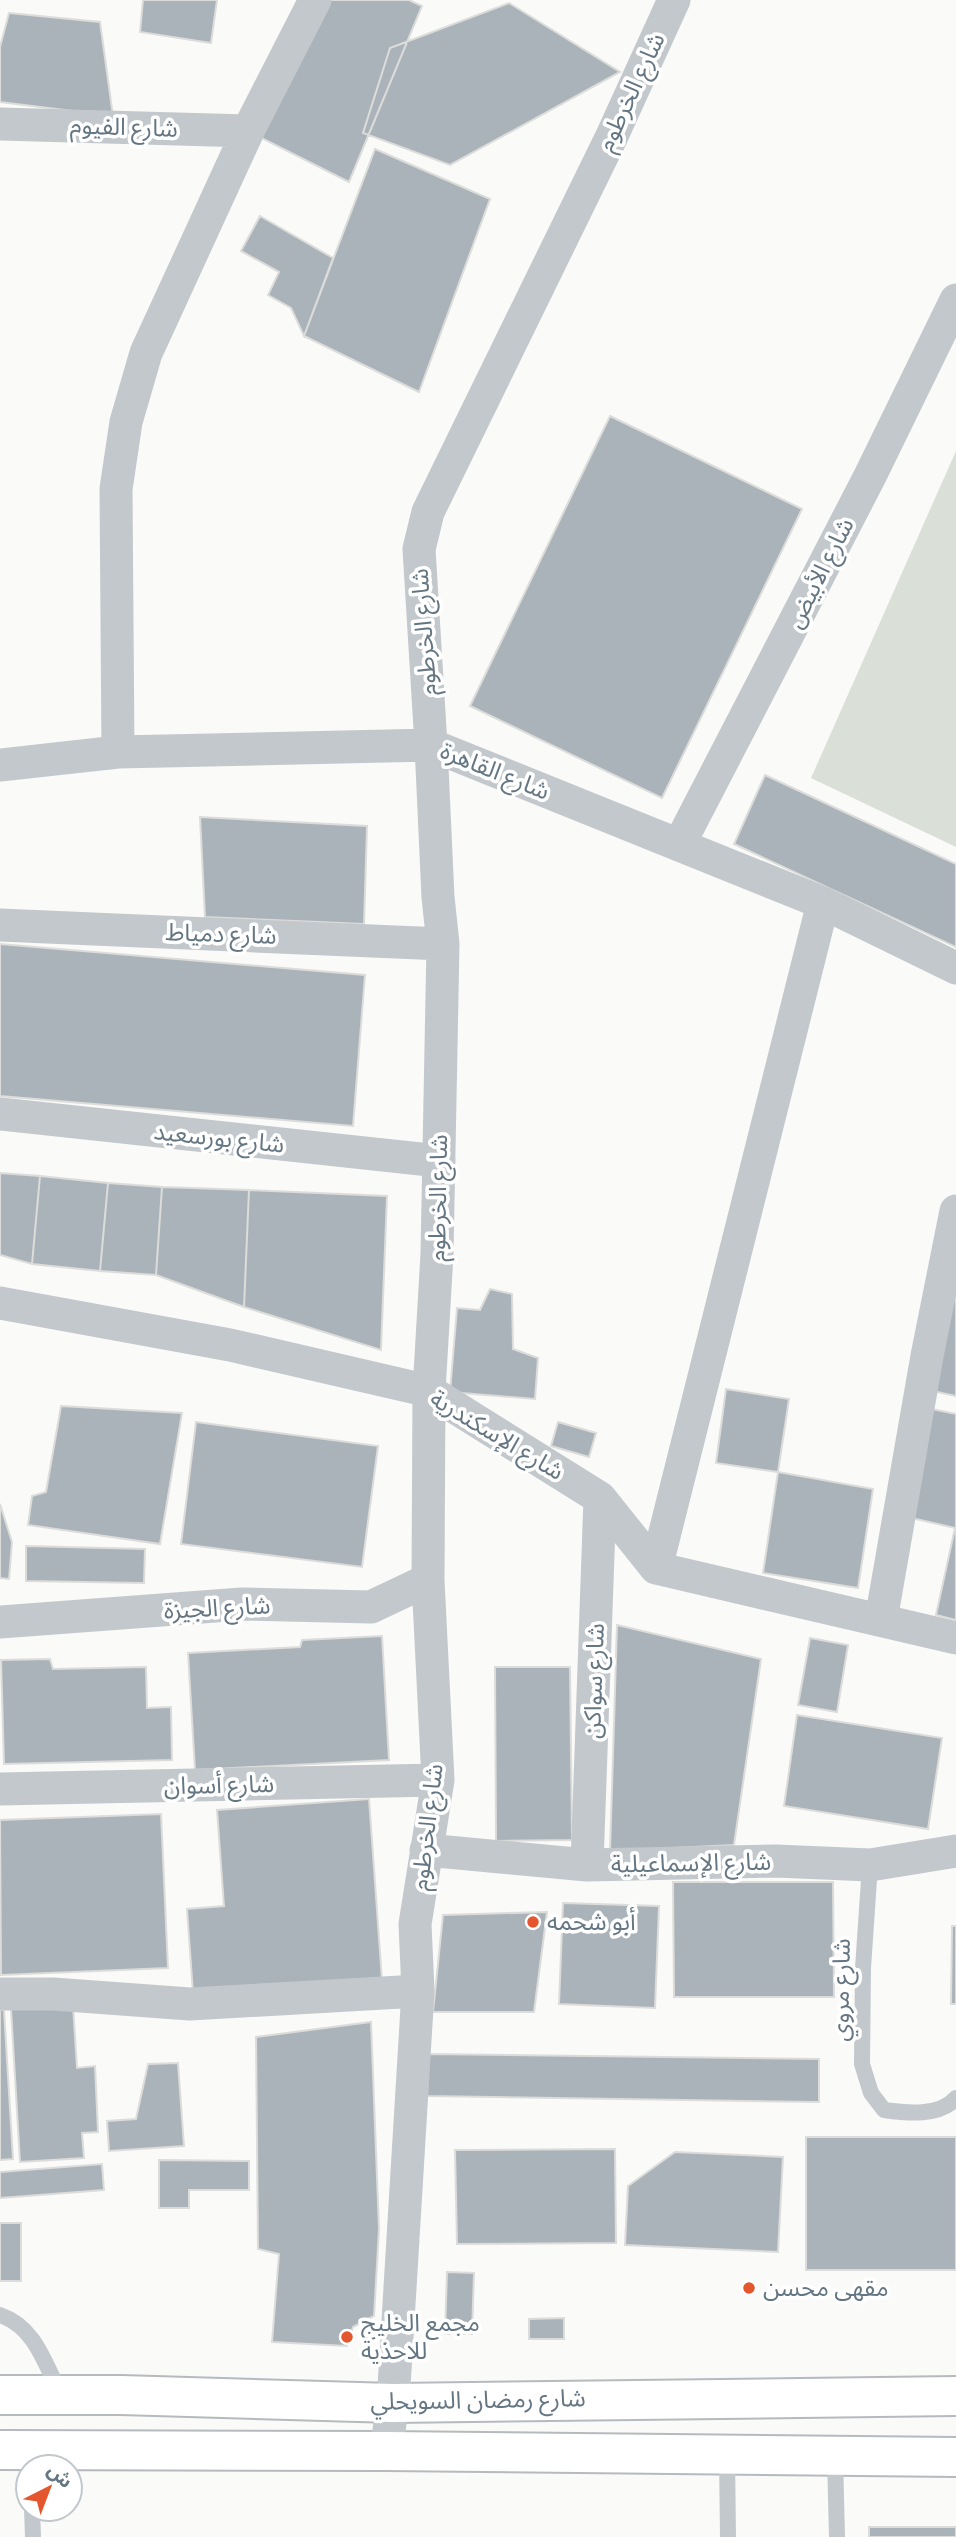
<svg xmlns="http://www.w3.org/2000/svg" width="956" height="2537" viewBox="0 0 956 2537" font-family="'Archivo Narrow','Noto Sans Arabic',sans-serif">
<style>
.green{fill:#dadfd7}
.building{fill:#aab3b9;stroke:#dcdcda;stroke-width:2}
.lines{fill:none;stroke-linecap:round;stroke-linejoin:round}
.primary-casing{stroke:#b5babe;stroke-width:42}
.service{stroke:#c3c8cc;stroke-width:16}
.minor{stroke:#c3c8cc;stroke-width:33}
.primary{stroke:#fff;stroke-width:38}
.poi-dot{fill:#e4572e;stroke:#fff;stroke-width:2.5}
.labels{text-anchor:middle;stroke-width:7;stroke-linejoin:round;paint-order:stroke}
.street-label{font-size:24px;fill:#657683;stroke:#fff}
.poi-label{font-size:24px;fill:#657683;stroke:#fff;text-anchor:start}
</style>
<rect width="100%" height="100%" fill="#fafaf8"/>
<path class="green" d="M956,451V847L811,778Z"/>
<path class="building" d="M143,0H217L211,43L140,32Z
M315,0H409L422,6L349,182L248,131Z
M509,3L620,72L450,165L363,133L390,48Z
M9,13L100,22L113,116L0,102V47Z
M375,149L490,199L419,392L304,336Z
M260,216L333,258L304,336L291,308L268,295L279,272L241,251Z
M610,416L802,509L662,798L470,706Z
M765,775L956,864V947L734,844Z
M200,817L367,826L364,924L205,917Z
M0,944L365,975L353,1126L0,1096Z
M0,1173L40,1176L32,1264L0,1255Z
M40,1176L108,1183L100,1271L32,1264Z
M108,1183L162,1187L156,1275L100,1271Z
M162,1187L249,1190L244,1307L156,1275Z
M249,1190L387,1196L381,1350L244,1307Z
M956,1265V1396L928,1390Z
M490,1289L512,1294L513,1349L538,1358L535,1399L450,1392L457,1308L480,1310Z
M726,1389L789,1399L778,1472L716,1463Z
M61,1406L182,1413L160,1544L28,1525L32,1496L46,1492Z
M927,1408L956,1414V1620L936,1615L955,1528L903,1516Z
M196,1422L378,1446L362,1567L181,1544Z
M558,1422L596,1433L589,1457L551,1446Z
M778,1472L873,1489L858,1588L763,1573Z
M0,1504L12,1542L9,1579L0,1578Z
M26,1546L145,1549L144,1583L26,1581Z
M617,1625L761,1659L734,1845L610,1851Z
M382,1636L389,1760L195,1770L188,1653L300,1647L302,1640Z
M810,1638L848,1645L837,1712L798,1705Z
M50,1659L53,1669L146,1667L147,1708L171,1707L172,1760L4,1764L1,1660Z
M495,1667H570L572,1840L496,1841Z
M797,1715L942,1738L928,1829L784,1806Z
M369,1799L382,1980L193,1993L187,1909L224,1906L217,1810Z
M161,1814L168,1968L1,1975L0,1820Z
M673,1882H833L834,1997H674Z
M563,1903L659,1906L655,2008L559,2004Z
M547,1912L534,2012H433L443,1915Z
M952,1926H956V2004H951Z
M73,2005L77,2068L95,2066L98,2132L82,2133L84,2158L20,2162L11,2009Z
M0,2010H4L13,2159L0,2160Z
M371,2022L379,2229L374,2316L353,2327L347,2346L272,2342L279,2254L258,2249L256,2037Z
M428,2054L819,2059V2102L427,2096Z
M178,2063L184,2146L109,2151L107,2121L136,2119L148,2064Z
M806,2137H956V2270H806Z
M615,2149L616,2243L457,2244L455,2150Z
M675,2152L783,2157L778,2252L625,2245L628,2186Z
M159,2160L249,2161V2190H189V2208H159Z
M102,2164L104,2190L0,2198V2172Z
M0,2223H21V2281H0Z
M447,2272L474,2273L472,2334H445Z
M564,2318V2339H529V2319Z
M869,2527H956V2537H869Z"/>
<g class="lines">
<g class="primary-casing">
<path id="primary" d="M0,2395H121L393,2403L956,2396
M0,2450L386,2451L956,2457"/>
</g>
<path class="service" d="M870,1865L863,1968L862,2064L871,2093L884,2110C906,2113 940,2117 956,2098
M0,2315C35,2327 44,2362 60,2393
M727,2455L728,2537
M835,2456L837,2537
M32,2509L33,2537"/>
<path class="minor" d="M0,124L248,131
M118,752L116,489L126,422L146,353L248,131L315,0
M0,765L118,752L431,745L823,903L956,968
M679,845L870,476L956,300
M0,925L443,944
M0,1114L439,1161
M0,1303L230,1345L429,1391L600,1498L656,1568L956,1638
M656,1568L823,903
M881,1620L927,1356L956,1211
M0,1622L242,1604L371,1607L428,1580
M0,1789L438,1780
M426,1850L587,1865L776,1861L870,1865L956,1851
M587,1865L600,1498
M0,1994H53L190,2004L418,1991
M386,2451L393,2403L418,1991L415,1924L438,1780L428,1580L429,1391L437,1254L443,944L438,897L431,745L419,549L428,512L611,138L674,0"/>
<use href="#primary" class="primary"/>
</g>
<g class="poi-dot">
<circle cx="533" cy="1922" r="7"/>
<circle cx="749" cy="2288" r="7"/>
<circle cx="347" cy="2337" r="7"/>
</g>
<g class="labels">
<g class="street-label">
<text transform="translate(631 92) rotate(-65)" y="8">شارع الخرطوم</text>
<text transform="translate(124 127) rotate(2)" y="8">شارع الفيوم</text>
<text transform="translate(820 573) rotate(-63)" y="8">شارع الأبيض</text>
<text transform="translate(424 632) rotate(-94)" y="8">شارع الخرطوم</text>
<text transform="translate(495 771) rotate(22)" y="8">شارع القاهرة</text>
<text transform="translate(221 934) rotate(2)" y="8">شارع دمياط</text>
<text transform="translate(219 1138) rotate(6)" y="8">شارع بورسعيد</text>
<text transform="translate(438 1198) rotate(-89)" y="8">شارع الخرطوم</text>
<text transform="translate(497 1435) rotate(31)" y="8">شارع الإسكندرية</text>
<text transform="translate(217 1608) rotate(-3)" y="8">شارع الجيزة</text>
<text transform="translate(594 1681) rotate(-88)" y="8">شارع سواكن</text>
<text transform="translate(219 1785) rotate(-1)" y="8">شارع أسوان</text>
<text transform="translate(427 1827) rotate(-83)" y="8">شارع الخرطوم</text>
<text transform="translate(691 1863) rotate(-1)" y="8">شارع الإسماعيلية</text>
<text transform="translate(841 1990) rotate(-89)" y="8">شارع مروي</text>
<text transform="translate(478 2400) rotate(-1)" y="8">شارع رمضان السويحلي</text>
</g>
<g class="poi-label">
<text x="547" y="1930">أبو شحمه</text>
<text x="763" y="2296">مقهى محسن</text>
<text x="361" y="2331">مجمع الخليج<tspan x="361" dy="28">للاحذية</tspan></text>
</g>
</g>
<g transform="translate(49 2488) rotate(42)"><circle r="33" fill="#ffffff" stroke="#c1c8cd" stroke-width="2"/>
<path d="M0-5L12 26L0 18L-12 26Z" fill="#e4572e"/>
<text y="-10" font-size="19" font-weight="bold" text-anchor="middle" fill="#657683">ش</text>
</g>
</svg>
